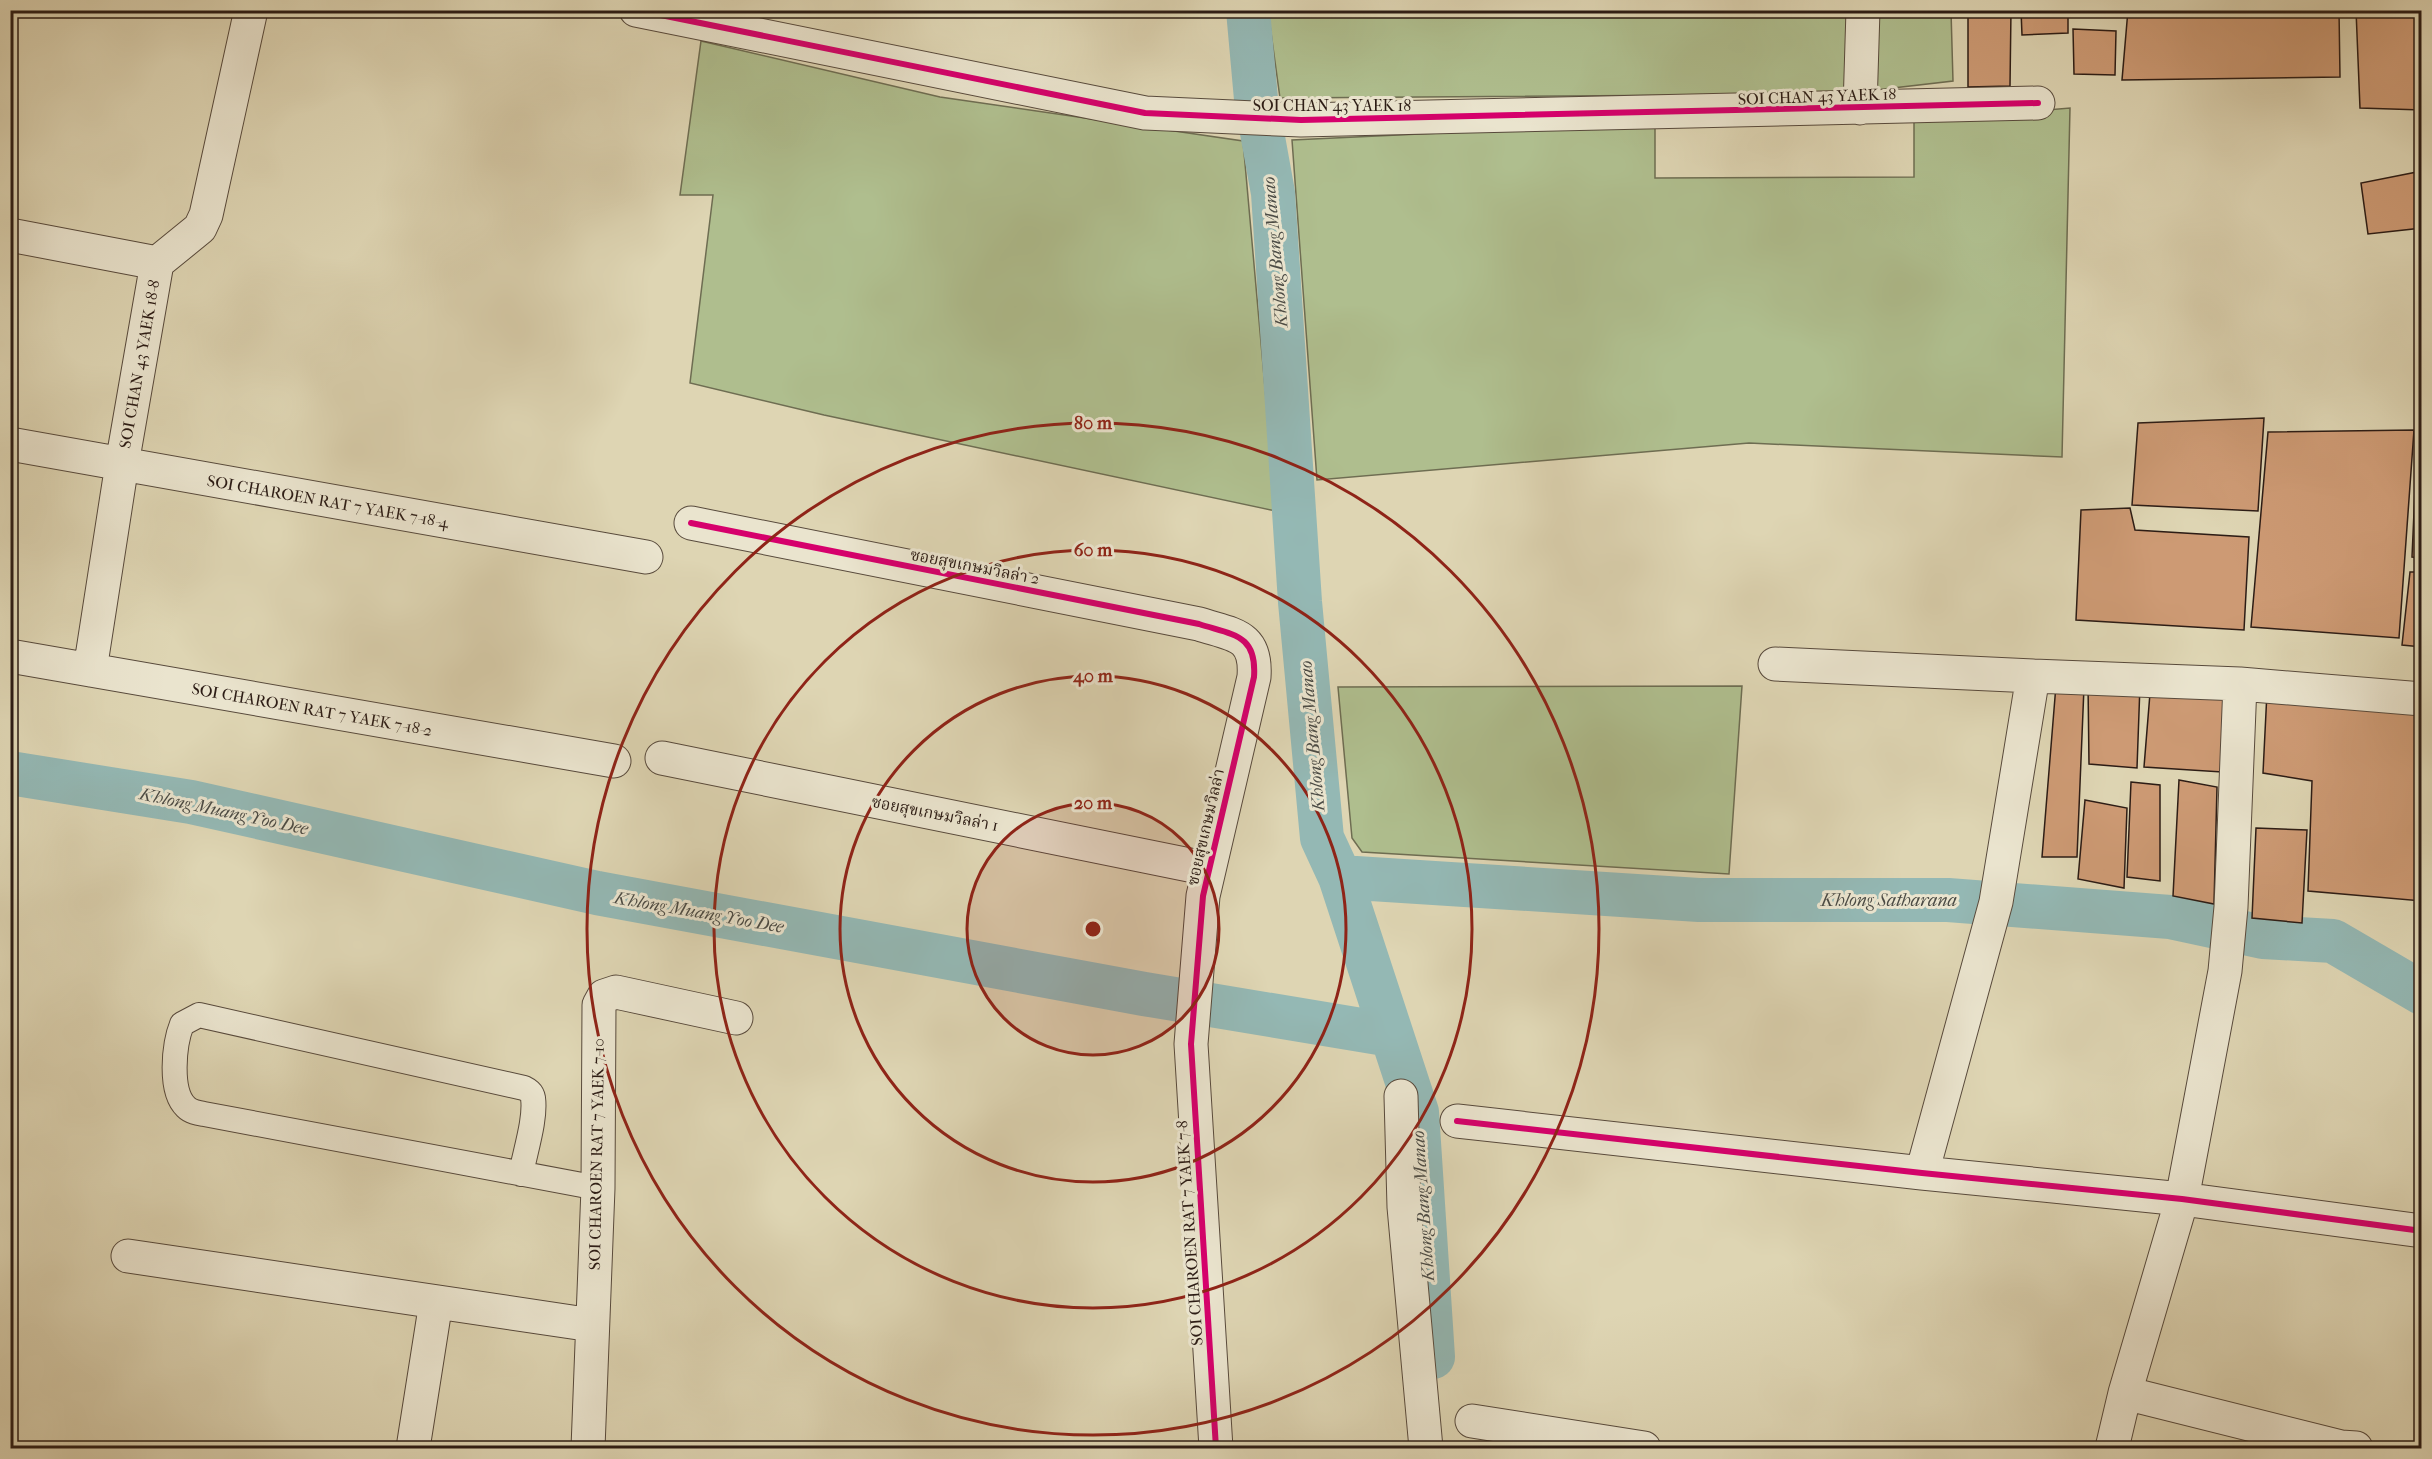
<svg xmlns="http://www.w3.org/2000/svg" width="2432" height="1459" viewBox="0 0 2432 1459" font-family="'IM FELL French Canon','Noto Serif Thai',serif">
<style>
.green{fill:#afbe8e;stroke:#6e6d52;stroke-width:1.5}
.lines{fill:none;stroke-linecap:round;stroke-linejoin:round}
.canal{stroke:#94b8b4;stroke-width:44}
.building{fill:#cd9a74;stroke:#2c1c15;stroke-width:1.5}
.service-casing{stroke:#584a3c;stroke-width:26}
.minor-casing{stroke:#584a3c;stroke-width:35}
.service{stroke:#eae4ce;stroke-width:24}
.minor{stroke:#eae4ce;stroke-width:33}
.cycleway-casing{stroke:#eae4ce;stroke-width:10}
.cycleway{stroke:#d6006c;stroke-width:6}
.ring{fill:none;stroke:#8f2418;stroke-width:3}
.labels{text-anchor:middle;stroke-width:6;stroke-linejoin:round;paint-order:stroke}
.street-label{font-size:16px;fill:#2c1c15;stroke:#eae4ce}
.water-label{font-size:18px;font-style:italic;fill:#4b4b45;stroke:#eae4ce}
.centre{fill:#8f2418;stroke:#eae4ce;stroke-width:3}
.ring-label{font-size:18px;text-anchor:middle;font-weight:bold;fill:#8f2418;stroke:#eae4ce;stroke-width:6;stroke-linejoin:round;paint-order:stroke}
</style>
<rect width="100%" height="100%" fill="#ded5b3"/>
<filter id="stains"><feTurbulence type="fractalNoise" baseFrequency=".00333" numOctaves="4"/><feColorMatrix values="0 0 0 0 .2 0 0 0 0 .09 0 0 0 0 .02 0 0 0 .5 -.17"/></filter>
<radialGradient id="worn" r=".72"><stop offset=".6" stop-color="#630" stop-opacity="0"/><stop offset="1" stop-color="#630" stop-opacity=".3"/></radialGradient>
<path class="green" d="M1268,11H1951L1953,81L1841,94L1280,98Z
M701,41L940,97L1243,141L1276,511L824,415L690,383L713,195H680Z
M2070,108L2062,457L1749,443L1317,480L1292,140L1655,123V178L1914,177V121Z
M1742,686L1729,874L1362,852L1352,838L1338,687Z"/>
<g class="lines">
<path class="canal" d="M1248,10L1256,99L1273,193L1300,602L1322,838L1340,877L1417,1112L1433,1357
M10,773L191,802L597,893L1144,994L1391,1035
M1340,877L1699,900H1948L2170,917L2263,937L2333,941L2422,993"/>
</g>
<path class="building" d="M1968,10H2011L2010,86L1968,87Z
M2021,10H2068V33L2022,35Z
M2128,10H2339L2340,77L2122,80Z
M2356,10H2422V110L2360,108Z
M2073,29L2116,31L2115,75L2074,74Z
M2422,171V228L2368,234L2361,183Z
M2264,418L2258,511L2132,505L2138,423Z
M2414,430L2399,638L2251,627L2268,432Z
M2416,467H2422V558L2412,557Z
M2130,508L2135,530L2249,537L2244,630L2076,620L2081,510Z
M2410,572H2422V647L2402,645Z
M2151,681L2224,690L2222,772L2144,767Z
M2088,683L2140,685L2137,768L2089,764Z
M2056,685L2084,687L2077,857H2042Z
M2267,692L2422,706V901L2308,891L2312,781L2263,773Z
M2179,780L2217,787L2214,904L2173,896Z
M2131,782L2160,785V881L2127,877Z
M2085,800L2127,808L2124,888L2078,879Z
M2256,828L2307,830L2302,923L2252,918Z"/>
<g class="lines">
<g class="service-casing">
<path id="service" d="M521,1174C525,1152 536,1119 533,1098C532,1092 528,1090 524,1088L199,1015L182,1024C174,1044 169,1091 186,1107C191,1112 198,1113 204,1114L598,1188"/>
</g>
<g class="minor-casing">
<path id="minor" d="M636,10L1145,113L1301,120L2038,103
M1860,108L1863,10
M10,235L157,263
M10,444L646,557
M691,523L1199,624C1233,635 1257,634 1254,677L1203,896L1191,1044L1216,1448
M10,656L614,761
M1775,664L2033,676L1996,902L1922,1173
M90,670L122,464L157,263L200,228L206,215L251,10
M2033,676L2240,684L2422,699
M662,758L1209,869
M1401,1096L1404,1207L1426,1448
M1457,1121L1922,1173L2182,1199L2422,1231
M128,1256L592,1325
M2125,1393L2341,1447L2356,1448
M1472,1421L1644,1448
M413,1448L436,1302
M588,1448L598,1188L599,1005L604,996L616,992L736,1018
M2112,1448L2125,1393L2182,1199L2225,971L2231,907L2240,684"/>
</g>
<use href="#service" class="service"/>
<use href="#minor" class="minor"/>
<g class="cycleway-casing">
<path id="cycleway" d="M636,10L1145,113L1301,120L2038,103
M691,523L1199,624C1233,635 1257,634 1254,677L1203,896L1191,1044L1216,1448
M1457,1121L1922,1173L2182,1199L2422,1231"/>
</g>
<use href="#cycleway" class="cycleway"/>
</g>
<circle cx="1093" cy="929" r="126" fill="#8f2418" fill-opacity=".12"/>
<g class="ring">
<circle cx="1093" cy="929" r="126"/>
<circle cx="1093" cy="929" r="253"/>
<circle cx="1093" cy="929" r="379"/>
<circle cx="1093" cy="929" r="506"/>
</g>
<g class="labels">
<g class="street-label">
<text transform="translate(1817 96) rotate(-2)" y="6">SOI CHAN 43 YAEK 18</text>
<text x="1332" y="111">SOI CHAN 43 YAEK 18</text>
<text transform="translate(139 364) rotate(-80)" y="6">SOI CHAN 43 YAEK 18-8</text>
<text transform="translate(328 501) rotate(10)" y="6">SOI CHAROEN RAT 7 YAEK 7-18-4</text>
<text transform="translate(975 566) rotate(11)" y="6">ซอยสุขเกษมวิลล่า 2</text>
<text transform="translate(312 709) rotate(10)" y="6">SOI CHAROEN RAT 7 YAEK 7-18-2</text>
<text transform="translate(935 813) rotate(11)" y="6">ซอยสุขเกษมวิลล่า 1</text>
<text transform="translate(1205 827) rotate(-77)" y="6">ซอยสุขเกษมวิลล่า</text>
<text transform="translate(596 1154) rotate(-89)" y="6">SOI CHAROEN RAT 7 YAEK 7-10</text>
<text transform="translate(1189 1233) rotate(-94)" y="6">SOI CHAROEN RAT 7 YAEK 7-8</text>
</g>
<g class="water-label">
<text transform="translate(1275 252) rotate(-95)" y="6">Khlong Bang Manao</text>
<text transform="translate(1312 736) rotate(-95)" y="6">Khlong Bang Manao</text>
<text transform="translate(224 811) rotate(12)" y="6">Khlong Muang Yoo Dee</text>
<text x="1889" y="906">Khlong Satharana</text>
<text transform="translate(699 912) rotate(10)" y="6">Khlong Muang Yoo Dee</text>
<text transform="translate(1423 1206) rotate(-94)" y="6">Khlong Bang Manao</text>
</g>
</g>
<circle cx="1093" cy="929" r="9" class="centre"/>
<g class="ring-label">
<text x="1093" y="429">80 m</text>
<text x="1093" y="556">60 m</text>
<text x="1093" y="682">40 m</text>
<text x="1093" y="809">20 m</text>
</g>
<rect width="2432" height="1459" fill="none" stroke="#ded5b3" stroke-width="36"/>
<rect x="12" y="12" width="2408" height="1435" fill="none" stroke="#2c1c15" stroke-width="3"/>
<rect x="18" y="18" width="2396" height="1423" fill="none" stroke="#2c1c15" stroke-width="1.5"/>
<rect width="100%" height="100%" filter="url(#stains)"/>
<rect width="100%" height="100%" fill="url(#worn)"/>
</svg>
